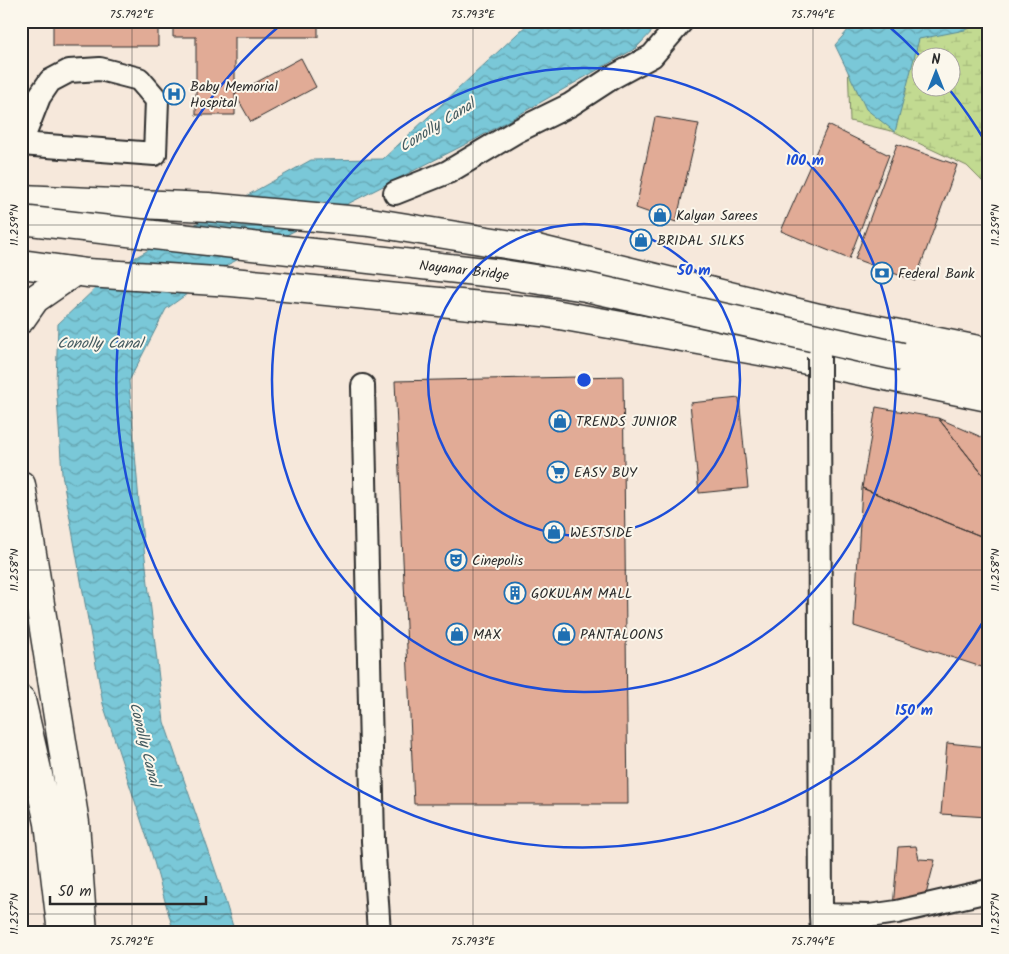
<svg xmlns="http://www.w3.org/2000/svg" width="1009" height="954" viewBox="0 0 1009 954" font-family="Kalam,sans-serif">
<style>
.wetland{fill:url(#wetland-marsh);stroke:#76825e;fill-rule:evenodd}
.water{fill:url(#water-waves);stroke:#5a8993}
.building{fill:#e1ab96;stroke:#2b2b2b}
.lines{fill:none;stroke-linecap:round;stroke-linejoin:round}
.minor-casing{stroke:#2b2b2b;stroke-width:26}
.major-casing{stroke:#2b2b2b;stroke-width:31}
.minor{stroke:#fbf7ec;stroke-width:22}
.major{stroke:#fbf7ec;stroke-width:28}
.minor-bridge-casing{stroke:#2b2b2b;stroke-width:26;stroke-linecap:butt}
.major-bridge-casing{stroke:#2b2b2b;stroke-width:31;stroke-linecap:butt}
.minor-bridge{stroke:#fbf7ec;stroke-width:22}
.major-bridge{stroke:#fbf7ec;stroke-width:28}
.ticks{fill:none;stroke:#2b2b2b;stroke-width:1;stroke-opacity:0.45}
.ring{fill:none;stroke:#1d4ed8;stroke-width:2.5}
.labels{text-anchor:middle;stroke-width:4;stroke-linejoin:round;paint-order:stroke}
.poi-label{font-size:14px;fill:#2b2b2b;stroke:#fbf7ec;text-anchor:start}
.street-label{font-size:14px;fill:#2b2b2b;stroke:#fbf7ec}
.water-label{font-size:15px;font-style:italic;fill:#435a5f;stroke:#fbf7ec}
.centre{fill:#1d4ed8;stroke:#fbf7ec;stroke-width:2.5}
.ring-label{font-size:15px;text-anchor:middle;font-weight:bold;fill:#1d4ed8;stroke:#fbf7ec;stroke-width:4;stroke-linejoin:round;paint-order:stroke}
.neatline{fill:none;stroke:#2b2b2b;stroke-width:2}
.ticks-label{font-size:12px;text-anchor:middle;fill:#2b2b2b}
</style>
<defs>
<pattern id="wetland-marsh" width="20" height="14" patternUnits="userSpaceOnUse" patternTransform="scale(1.25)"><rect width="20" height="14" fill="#c2da91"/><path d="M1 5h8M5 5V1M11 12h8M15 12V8" fill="none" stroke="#a7bb7d"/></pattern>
<pattern id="water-waves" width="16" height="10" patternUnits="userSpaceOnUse" patternTransform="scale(1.25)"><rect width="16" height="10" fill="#7ac8d8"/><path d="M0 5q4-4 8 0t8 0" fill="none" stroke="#64a3af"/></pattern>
</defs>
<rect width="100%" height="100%" fill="#f6e8db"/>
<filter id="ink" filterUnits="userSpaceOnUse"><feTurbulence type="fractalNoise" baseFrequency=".02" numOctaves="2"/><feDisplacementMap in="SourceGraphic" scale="10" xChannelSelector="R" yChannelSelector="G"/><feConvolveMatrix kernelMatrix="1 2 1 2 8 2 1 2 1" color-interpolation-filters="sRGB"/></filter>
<g filter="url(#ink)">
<path class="wetland" d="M853,21H988V187L967,166L895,132L850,121L847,32ZM922,58H952V88H922Z"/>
<path class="water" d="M531,21H662L636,48L476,139L229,264L166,309L129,381L140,514L164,722L220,884L235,933H174L149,844L103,704L62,474L56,382L58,324L118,267L311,160L383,159Z
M856,21H982L965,30L919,39L895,132L866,109L835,45Z"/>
<path class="building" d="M53,21H158V46H53Z
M173,21H318V37H235V115H196V37H173Z
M301,58L316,87L251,122L235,94Z
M655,117L699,124L676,222L636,208Z
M828,125L889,155L849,259L781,231Z
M897,144L957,165L915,281L855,259Z
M623,376L628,804H414L395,381Z
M739,398L748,488L699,493L690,403Z
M876,407L938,418L988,481V539L862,488Z
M938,418L988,440V481Z
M862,488L988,539V669L854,626Z
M947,743L988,747V817L941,814Z
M916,846L919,859L935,860L923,906L893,908L898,847Z"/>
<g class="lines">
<g class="minor-casing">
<path id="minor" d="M21,143L39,97L50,81L69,71L100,69L139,79L157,100L155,154L21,144
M395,193L448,172L517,131L570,105L613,77L652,56L682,21
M819,383L821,915L822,933
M363,386L373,841L379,933
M821,915L869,916L897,912L988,891"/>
</g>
<g class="major-casing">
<path id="major" d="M21,199L208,207L370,222L537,249L819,318L988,352
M21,264L87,273L232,282L543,312L788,356L988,397
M21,319L35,299L74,272
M902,357L988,374
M21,485L75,823L83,933
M21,700L49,823L62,933"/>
</g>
<use href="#minor" class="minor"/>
<use href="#major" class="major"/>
<g class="minor-bridge-casing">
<path id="minor-bridge" d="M819,357V383"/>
</g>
<g class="major-bridge-casing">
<g id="major-bridge">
<path id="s1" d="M21,220L502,274L586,287L902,357"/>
</g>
</g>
<use href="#minor-bridge" class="minor-bridge"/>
<use href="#major-bridge" class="major-bridge"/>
</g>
</g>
<path class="ticks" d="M132,21V933M473,21V933M813,21V933M21,225H988M21,570H988M21,914H988"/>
<g class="ring">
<circle cx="584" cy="380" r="156"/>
<circle cx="584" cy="380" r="312"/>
<path d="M986 617A467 467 0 1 1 284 22M884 22A467 467 0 0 1 920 56M949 89A467 467 0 0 1 986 143"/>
</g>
<defs>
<g id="hospital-ring" transform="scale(1.125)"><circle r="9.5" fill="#fbf7ec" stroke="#1f6fb2" stroke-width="1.5"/><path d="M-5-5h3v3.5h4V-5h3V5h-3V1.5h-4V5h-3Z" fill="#1f6fb2"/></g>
<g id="shop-ring" transform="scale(1.125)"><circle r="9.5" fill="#fbf7ec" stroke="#1f6fb2" stroke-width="1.5"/><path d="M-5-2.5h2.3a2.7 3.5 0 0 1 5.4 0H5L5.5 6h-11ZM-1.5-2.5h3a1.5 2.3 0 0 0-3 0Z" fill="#1f6fb2"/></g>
<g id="bank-ring" transform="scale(1.125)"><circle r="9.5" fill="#fbf7ec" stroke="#1f6fb2" stroke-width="1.5"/><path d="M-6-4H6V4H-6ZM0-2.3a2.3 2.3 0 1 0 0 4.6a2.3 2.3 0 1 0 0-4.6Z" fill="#1f6fb2"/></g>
<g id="supermarket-ring" transform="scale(1.125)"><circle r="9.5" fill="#fbf7ec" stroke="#1f6fb2" stroke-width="1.5"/><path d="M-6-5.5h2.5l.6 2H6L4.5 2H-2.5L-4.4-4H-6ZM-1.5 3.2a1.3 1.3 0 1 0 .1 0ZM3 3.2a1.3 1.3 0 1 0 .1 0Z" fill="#1f6fb2"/></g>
<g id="theatre-ring" transform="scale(1.125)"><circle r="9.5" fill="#fbf7ec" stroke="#1f6fb2" stroke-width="1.5"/><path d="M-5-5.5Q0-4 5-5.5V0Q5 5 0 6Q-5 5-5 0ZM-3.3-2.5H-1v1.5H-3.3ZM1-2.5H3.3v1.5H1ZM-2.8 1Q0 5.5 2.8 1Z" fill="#1f6fb2"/></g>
<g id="building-ring" transform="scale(1.125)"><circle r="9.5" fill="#fbf7ec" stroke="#1f6fb2" stroke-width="1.5"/><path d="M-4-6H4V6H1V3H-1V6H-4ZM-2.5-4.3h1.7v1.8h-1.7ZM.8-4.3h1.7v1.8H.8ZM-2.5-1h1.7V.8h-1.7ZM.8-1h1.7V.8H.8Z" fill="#1f6fb2"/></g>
</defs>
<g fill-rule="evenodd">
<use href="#hospital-ring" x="174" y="94"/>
<use href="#shop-ring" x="660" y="215"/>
<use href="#shop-ring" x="641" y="240"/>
<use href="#bank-ring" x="882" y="273"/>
<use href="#shop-ring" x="560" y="421"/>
<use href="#supermarket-ring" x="558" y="472"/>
<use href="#shop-ring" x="554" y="532"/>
<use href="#theatre-ring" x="456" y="560"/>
<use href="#building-ring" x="515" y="593"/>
<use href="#shop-ring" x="457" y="634"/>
<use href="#shop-ring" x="564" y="634"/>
</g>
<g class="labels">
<g class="poi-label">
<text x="190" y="91">Baby Memorial<tspan x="190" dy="16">Hospital</tspan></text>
<text x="676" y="220">Kalyan Sarees</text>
<text x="657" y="245">BRIDAL SILKS</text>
<text x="898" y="278">Federal Bank</text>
<text x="576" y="426">TRENDS JUNIOR</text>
<text x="574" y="477">EASY BUY</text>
<text x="570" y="537">WESTSIDE</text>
<text x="472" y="565">Cinepolis</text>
<text x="531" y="598">GOKULAM MALL</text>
<text x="473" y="639">MAX</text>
<text x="580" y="639">PANTALOONS</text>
</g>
<g class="street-label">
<text dy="5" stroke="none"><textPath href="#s1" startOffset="446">Nayanar Bridge</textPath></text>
</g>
<g class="water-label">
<text transform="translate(437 125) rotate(-32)" y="5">Conolly Canal</text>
<text x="100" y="348">Conolly Canal</text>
<text transform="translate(145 744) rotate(76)" y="5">Conolly Canal</text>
</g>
</g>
<circle cx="584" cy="380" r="8" class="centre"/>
<g class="ring-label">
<text x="805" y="165">100 m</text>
<text x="694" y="275">50 m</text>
<text x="914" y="715">150 m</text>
</g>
<rect width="1009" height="954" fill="none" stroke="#fbf7ec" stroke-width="55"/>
<g transform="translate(936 72)"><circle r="24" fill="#fbf7ec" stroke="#a8a59f"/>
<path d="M0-4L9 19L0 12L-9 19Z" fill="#1f6fb2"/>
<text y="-8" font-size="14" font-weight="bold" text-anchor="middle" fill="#2b2b2b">N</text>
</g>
<path d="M50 896v8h156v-8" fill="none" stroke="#2b2b2b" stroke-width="2.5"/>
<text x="58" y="896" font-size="15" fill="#2b2b2b" stroke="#fbf7ec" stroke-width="4" paint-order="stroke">50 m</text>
<rect x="28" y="28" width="954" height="898" class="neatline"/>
<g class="ticks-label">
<text x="132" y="18">75.792°E</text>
<text x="473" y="18">75.793°E</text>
<text x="813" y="18">75.794°E</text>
<text transform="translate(14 225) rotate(-90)" y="4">11.259°N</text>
<text transform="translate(995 225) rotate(-90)" y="4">11.259°N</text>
<text transform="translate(14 570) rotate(-90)" y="4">11.258°N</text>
<text transform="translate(995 570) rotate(-90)" y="4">11.258°N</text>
<text transform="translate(14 914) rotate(-90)" y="4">11.257°N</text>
<text transform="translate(995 914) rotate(-90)" y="4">11.257°N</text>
<text x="132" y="945">75.792°E</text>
<text x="473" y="945">75.793°E</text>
<text x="813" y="945">75.794°E</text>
</g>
</svg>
